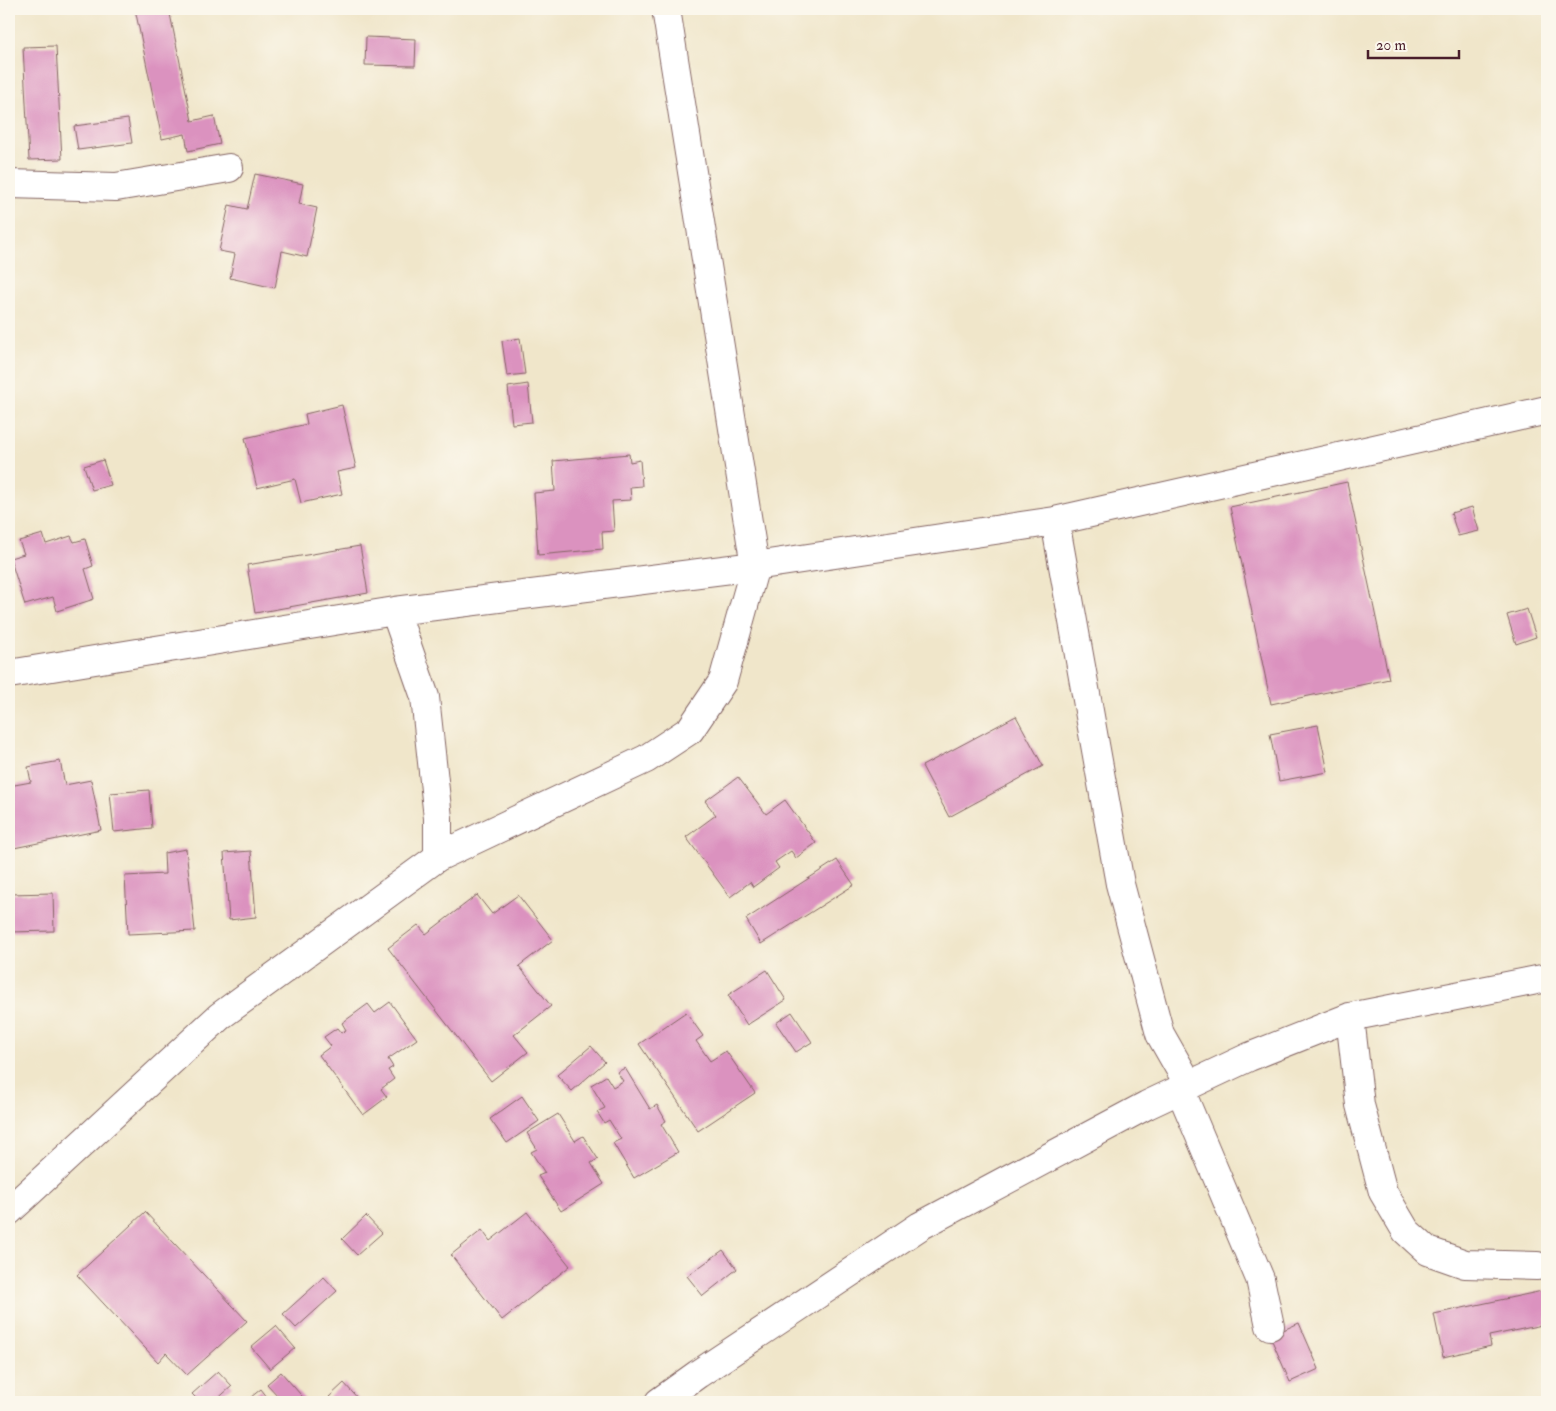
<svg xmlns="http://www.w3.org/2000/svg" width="1556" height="1411" viewBox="0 0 1556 1411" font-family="'IM FELL Double Pica',serif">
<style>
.building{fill:#db92bf}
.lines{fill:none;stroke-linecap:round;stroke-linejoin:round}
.minor-casing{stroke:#846563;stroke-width:30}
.minor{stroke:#fff;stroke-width:28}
</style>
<rect width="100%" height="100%" fill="#fbf7ec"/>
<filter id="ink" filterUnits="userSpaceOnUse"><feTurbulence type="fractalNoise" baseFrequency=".02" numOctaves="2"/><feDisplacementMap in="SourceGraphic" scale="10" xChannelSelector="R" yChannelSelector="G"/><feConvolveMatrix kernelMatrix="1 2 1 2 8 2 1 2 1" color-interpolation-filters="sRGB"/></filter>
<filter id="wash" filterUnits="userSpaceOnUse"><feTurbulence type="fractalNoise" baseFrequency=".0096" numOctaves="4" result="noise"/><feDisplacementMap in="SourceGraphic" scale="20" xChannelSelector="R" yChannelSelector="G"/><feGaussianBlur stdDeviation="1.12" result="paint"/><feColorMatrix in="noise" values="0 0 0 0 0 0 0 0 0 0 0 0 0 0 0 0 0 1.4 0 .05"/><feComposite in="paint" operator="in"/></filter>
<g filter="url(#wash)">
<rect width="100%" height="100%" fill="#f0e6ca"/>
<g id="blocks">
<path class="building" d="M135,9H169L192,121L214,116L220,144L188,151L185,134L162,139Z
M366,37L416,39L415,66L365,65Z
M56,46L62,159L29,160L23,47Z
M128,119L132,143L78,150L74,126Z
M255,174L303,184L299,204L317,208L307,257L282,251L275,288L230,278L235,254L219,251L229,205L247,209Z
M520,338L525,374L507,376L502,341Z
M528,384L532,422L512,424L508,387Z
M342,405L356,468L337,472L342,494L301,503L295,479L257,488L245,438L307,424L305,414Z
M629,454L630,462L640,460L642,486L630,487L631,500L612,501L614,531L602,532L603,549L538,555L534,493L555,491L553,461Z
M103,460L111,485L92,490L84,466Z
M1347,482L1389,679L1271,704L1230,507Z
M1472,507L1479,531L1458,536L1451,513Z
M43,534L46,544L71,536L74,542L85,539L93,566L85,569L94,599L57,611L53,597L25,605L10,558L24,554L19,541Z
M360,546L368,593L255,613L247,565Z
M1527,609L1536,637L1516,644L1507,615Z
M1016,716L1043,766L949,817L922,766Z
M1318,725L1328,772L1279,781L1270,734Z
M60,761L65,785L91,780L101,830L14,848L9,819V786L31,782L28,767Z
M738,777L766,814L785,800L816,843L796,858L791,851L775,862L779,868L753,887L750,882L730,897L686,837L716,815L705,801Z
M149,790L152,828L114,832L110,793Z
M186,849L195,931L128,934L125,876L165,874L164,853Z
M251,851L256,917L229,920L224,853Z
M837,860L854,885L761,944L746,919Z
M53,893L54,931L9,932V894Z
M477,895L492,914L518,895L553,940L519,966L551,1006L514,1035L528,1052L491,1081L388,948L418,925L426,934Z
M767,970L786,1000L747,1025L728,995Z
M390,1002L417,1039L388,1059L393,1067L388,1070L394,1079L381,1089L387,1097L363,1115L319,1055L331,1046L324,1037L337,1028L341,1033L346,1030L342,1023L368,1004L375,1013Z
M686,1012L703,1036L696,1041L710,1061L726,1051L755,1093L698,1131L639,1044Z
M792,1012L812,1042L796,1052L776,1023Z
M591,1046L605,1062L572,1091L557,1075Z
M625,1068L650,1109L657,1105L666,1121L661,1124L678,1152L634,1178L613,1143L621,1139L609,1120L604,1123L597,1112L605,1108L591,1085L606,1076L613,1087L623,1081L617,1072Z
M522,1096L539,1121L507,1143L490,1119Z
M558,1114L575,1141L583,1136L598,1159L591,1163L604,1184L561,1211L538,1176L545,1173L531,1152L537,1149L527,1133Z
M145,1212L247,1321L187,1375L166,1353L158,1362L77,1275Z
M527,1212L570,1266L502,1320L451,1255L482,1230L490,1241Z
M366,1216L382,1233L357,1255L342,1239Z
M723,1250L737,1269L703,1296L687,1276Z
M324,1277L337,1291L296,1328L283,1314Z
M1547,1290V1324L1489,1336L1491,1346L1443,1357L1434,1314Z
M1299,1323L1319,1369L1290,1382L1270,1336Z
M276,1326L295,1348L270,1369L251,1347Z
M218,1371L232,1386L214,1402H200L192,1394Z
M281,1372L307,1402H245L261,1389L271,1402L278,1396L267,1384Z
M344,1383L361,1402H334L329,1397Z"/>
</g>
</g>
<g filter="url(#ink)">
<use href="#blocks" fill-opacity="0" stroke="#846563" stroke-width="1"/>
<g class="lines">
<g class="minor-casing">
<path id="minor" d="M9,184L116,187L229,168
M1055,521L1120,884L1160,1034L1189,1085
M395,611L425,697L438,818V857
M9,674L395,611L755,566L1055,521L1547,410
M1350,1017L1360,1105L1383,1192L1406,1231L1428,1251L1465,1264L1537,1266
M1180,1089L1260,1279L1270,1326
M9,1211L220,1016L438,857L646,759L690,730L723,681L755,566L666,9
M659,1402L698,1374L920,1226L1147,1105L1249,1057L1350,1017L1547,978"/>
</g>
<use href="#minor" class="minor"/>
</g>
</g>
<rect width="1556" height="1411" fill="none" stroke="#fbf7ec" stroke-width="30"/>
<path d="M1368 50v8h91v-8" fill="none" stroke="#4a1f2b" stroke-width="2.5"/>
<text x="1376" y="50" font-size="15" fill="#4a1f2b" stroke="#fbf7ec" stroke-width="4" paint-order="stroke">20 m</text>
</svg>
